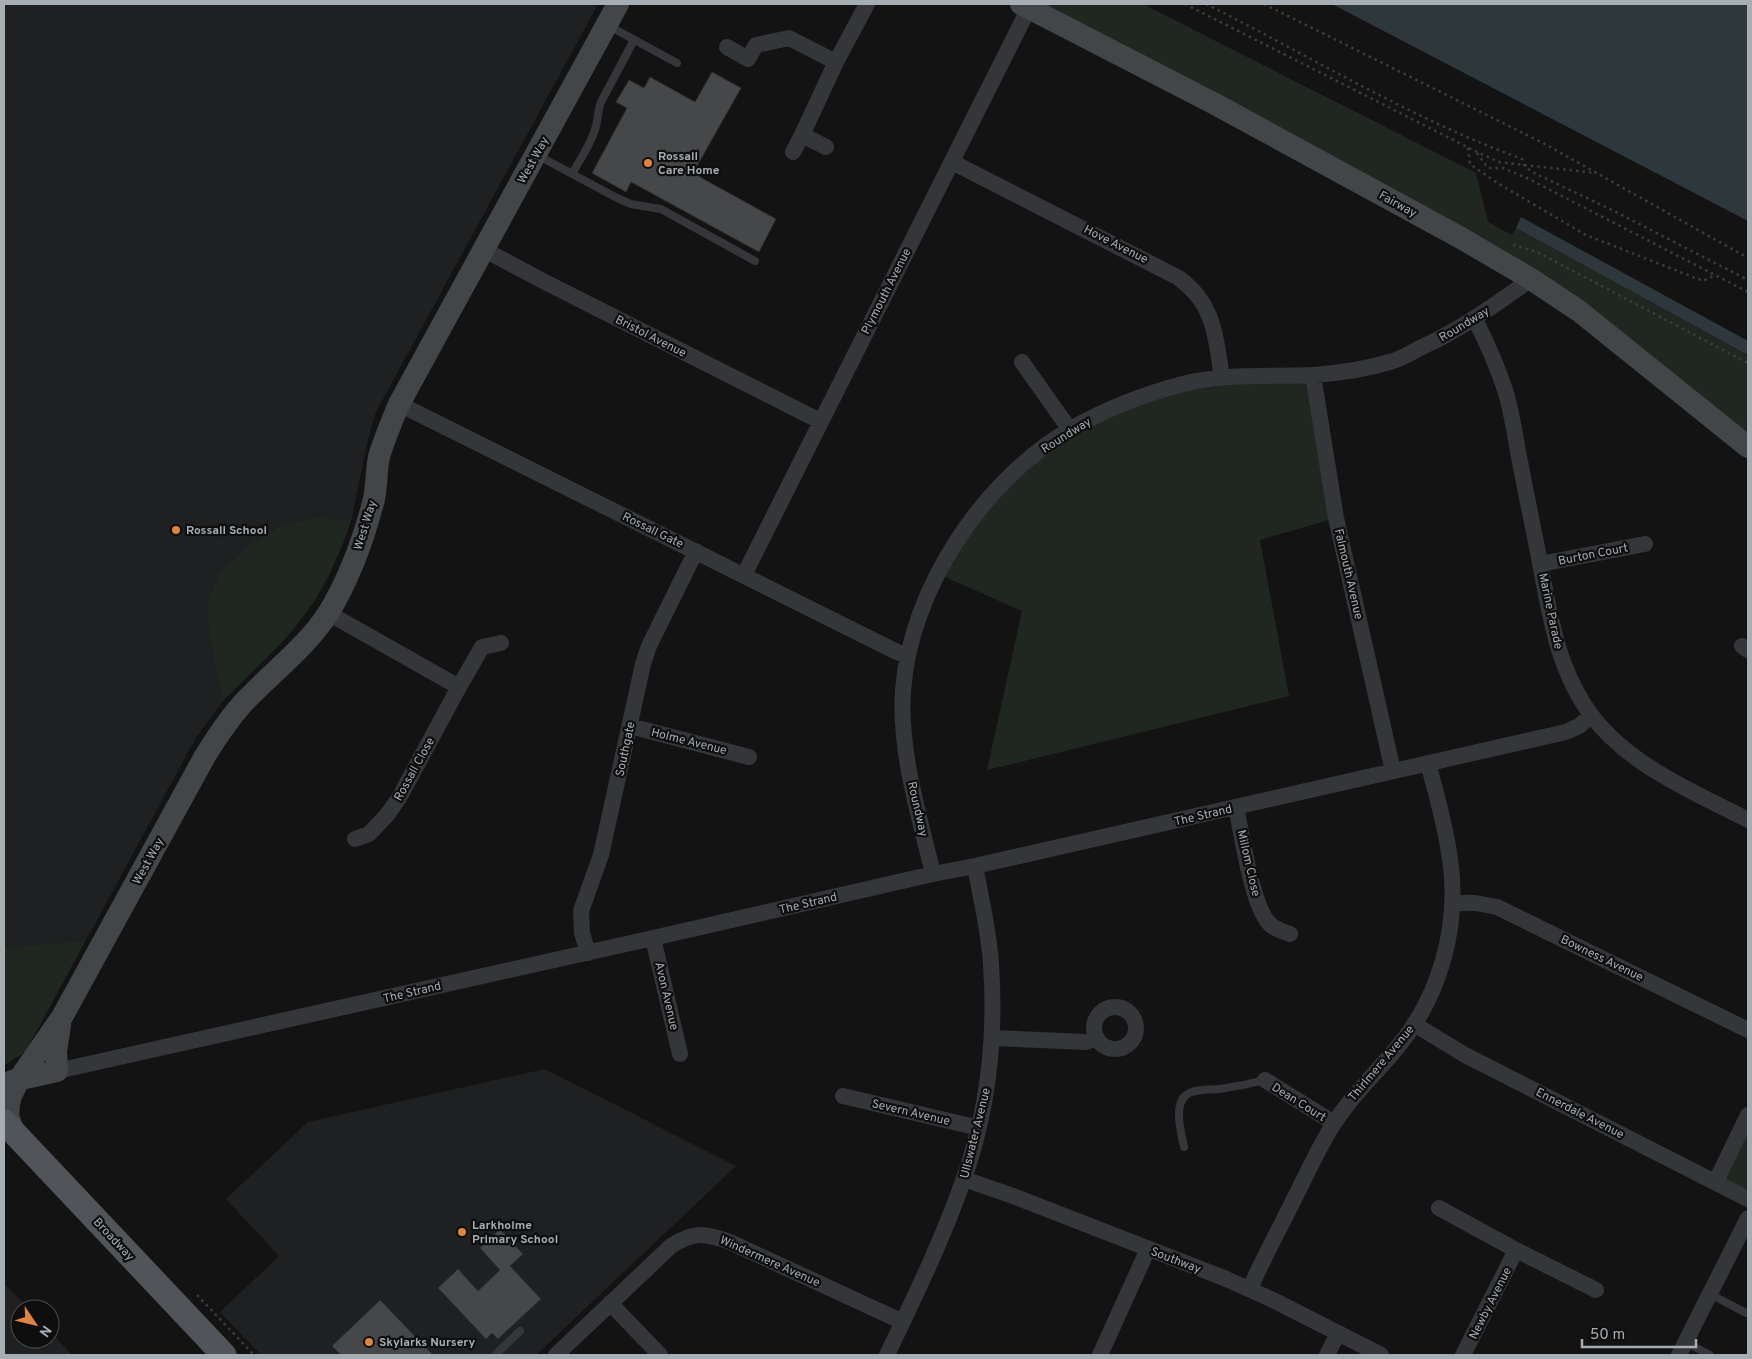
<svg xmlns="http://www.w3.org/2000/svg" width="1752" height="1359" viewBox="0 0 1752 1359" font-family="Overpass,sans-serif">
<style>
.built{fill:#1f2021}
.green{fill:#202720}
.water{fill:#2e383c}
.building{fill:#454749;stroke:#2d2e30}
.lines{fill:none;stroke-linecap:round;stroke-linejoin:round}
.path{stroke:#3a3d40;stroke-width:2.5;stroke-dasharray:2.5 4;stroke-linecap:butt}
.lane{stroke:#343639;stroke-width:8}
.street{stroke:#343639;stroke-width:16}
.secondary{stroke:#434649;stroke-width:22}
.primary{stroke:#515458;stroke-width:25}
.poi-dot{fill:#de8341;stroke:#0e0e0f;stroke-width:2}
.labels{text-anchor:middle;stroke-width:4.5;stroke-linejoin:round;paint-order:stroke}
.poi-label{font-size:12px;font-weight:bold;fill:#a6adb3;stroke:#0e0e0f;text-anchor:start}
.street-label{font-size:12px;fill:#a6adb3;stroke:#0e0e0f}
</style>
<rect width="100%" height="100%" fill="#131314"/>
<path class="built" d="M4,4H598L376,412L369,435L351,521L328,578L316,599L299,622L283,641L223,701L197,736L27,1049L19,1056L4,1065Z
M545,1069L736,1166L536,1355H261L220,1312L279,1256L226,1199L308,1122Z
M4,1283L29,1309H20V1339H50V1331L72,1355H4Z"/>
<path class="green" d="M1021,4H1143L1476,173L1488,222L1512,235L1516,228L1748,355V447L1579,311Z
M1313,375L1336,518L1260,540L1289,696L987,770L1022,611L936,573L955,543L1043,449L1149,394Z
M314,518L351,521C336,566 315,606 283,641C264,661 242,680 223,701L209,632L207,604L220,572L252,543L283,525Z
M85,941L27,1049L19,1056L4,1065V948Z
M1748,1115V1199L1716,1181Z"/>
<path class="water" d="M1332,4H1748V221Z
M1521,217L1748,341V355L1516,228Z"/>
<path class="building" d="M712,72L741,88L697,166L700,177L776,219L759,252L631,182L626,192L592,173L627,108L616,102L629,80L644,88L650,77L695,102Z
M500,1229L523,1254L510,1266L541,1299L498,1339L492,1333L486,1339L438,1288L458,1269L478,1291L500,1270L480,1248Z
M380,1300L433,1355H341L332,1346Z"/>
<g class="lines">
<path class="path" d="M1185,4L1475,151L1499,162L1595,173
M1206,4C1310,56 1412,119 1522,159L1524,165L1532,172L1612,210L1748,280
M1264,4L1545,144L1748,258
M1468,148L1470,164L1499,184L1586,235L1703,281L1715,275
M1477,153L1488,168H1503L1527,178L1748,292
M1513,245L1537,252L1748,363
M197,1295L254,1355"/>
<path class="lane" d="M609,26L677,63
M537,155L617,198L631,204L661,209L755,261
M572,174C580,159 592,143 596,126C598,118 598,110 601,102L634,40
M1184,1147C1181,1132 1171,1098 1192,1092C1200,1089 1211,1090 1219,1089C1235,1087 1250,1084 1265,1080
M1710,1294L1746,1313
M1685,1342L1710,1355
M495,1355L520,1331"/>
<path class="street" d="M727,47L748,59L756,45L789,38L836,62
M826,147L802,135L836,62L867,4
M793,152L802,135
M952,162L1179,278C1185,283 1191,288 1196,294C1216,317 1217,349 1222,377
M483,249L543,281L820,421
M1475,319C1487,343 1498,368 1506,393C1513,417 1516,443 1521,467C1527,499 1534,531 1540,563C1550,617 1558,671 1592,716C1630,766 1694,792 1748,820
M1022,362L1070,430
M1313,375L1336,518L1393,771
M399,404L897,652L908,656
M1540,564L1645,544
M744,575L1029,8
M328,613L459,687L399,798L387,815L369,834L355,839
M1742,646L1748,650
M459,687L482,647L501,643
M630,726L749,757
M1236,807C1242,833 1252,911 1272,926C1277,930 1285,932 1290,934
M933,874C919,814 899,752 903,691C910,589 984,479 1071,429C1106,409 1144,394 1183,384C1226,373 1270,377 1314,375C1340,373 1367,369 1393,361C1402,358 1411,353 1420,348C1460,330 1495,305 1531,279
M1452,903H1475L1497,907L1748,1030
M653,938L680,1054
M588,953L582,933L581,911L601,855L643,664L649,646L696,551
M1094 1028a21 21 0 1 1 42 0a21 21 0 1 1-42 0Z
M1414,1024L1465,1055L1748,1199
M992,1038L1086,1042L1097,1038
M57,1071L653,938L933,874L975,866L1566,732L1579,726L1591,716
M1265,1080L1334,1123
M843,1096L979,1128
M964,1179L1013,1196L1224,1278L1273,1300L1381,1355
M1716,1181L1748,1115
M1439,1208L1516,1250L1596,1290
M1250,1289L1257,1273C1273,1240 1290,1208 1306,1175C1315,1157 1324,1138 1335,1122C1354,1092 1379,1071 1400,1044C1440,995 1458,928 1451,867C1447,832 1437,797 1428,763
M610,1303L660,1355
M556,1355L671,1246C694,1231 706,1233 730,1242L903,1322
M887,1355C914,1298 942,1241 963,1181C988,1112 996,1037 991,964C989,931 981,899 975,866
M1100,1355L1148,1249
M1327,1355L1338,1333
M1463,1355L1516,1250
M1679,1355L1748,1218"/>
<path class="secondary" d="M1021,4L1215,104L1461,238L1531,279L1579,311L1748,447
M12,1081L57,1071L56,1051L60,1025
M14,1133L8,1116L9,1104L11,1096L19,1079L62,1017L205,756C218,735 231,715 248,698C275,670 309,644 329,612C350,577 364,538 374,499C377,485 376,471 379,457C384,439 392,421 399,404L618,4"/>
<path class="primary" d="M4,1122L224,1355"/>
</g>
<g class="poi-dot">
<circle cx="648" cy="163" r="5"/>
<circle cx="176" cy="530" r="5"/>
<circle cx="462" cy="1232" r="5"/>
<circle cx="369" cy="1342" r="5"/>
</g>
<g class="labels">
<g class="poi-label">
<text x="658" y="160">Rossall<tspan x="658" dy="14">Care Home</tspan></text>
<text x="186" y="534">Rossall School</text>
<text x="472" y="1229">Larkholme<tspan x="472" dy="14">Primary School</tspan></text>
<text x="379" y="1346">Skylarks Nursery</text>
</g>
<g class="street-label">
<text transform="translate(533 160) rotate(-61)" y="4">West Way</text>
<text transform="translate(1398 204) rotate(29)" y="4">Fairway</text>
<text transform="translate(1116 244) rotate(27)" y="4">Hove Avenue</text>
<text transform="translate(886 291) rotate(-63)" y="4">Plymouth Avenue</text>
<text transform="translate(1464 324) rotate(-31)" y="4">Roundway</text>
<text transform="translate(651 336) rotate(27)" y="4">Bristol Avenue</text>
<text transform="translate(1066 435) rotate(-32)" y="4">Roundway</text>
<text transform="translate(365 525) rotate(-73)" y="4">West Way</text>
<text transform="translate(653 530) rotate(26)" y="4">Rossall Gate</text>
<text transform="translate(1593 554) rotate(-11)" y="4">Burton Court</text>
<text transform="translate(1349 574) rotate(77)" y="4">Falmouth Avenue</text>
<text transform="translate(1551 611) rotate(78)" y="4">Marine Parade</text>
<text transform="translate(689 741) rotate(14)" y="4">Holme Avenue</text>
<text transform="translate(625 749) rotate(-78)" y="4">Southgate</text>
<text transform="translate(414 769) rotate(-61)" y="4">Rossall Close</text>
<text transform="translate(918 809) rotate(77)" y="4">Roundway</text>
<text transform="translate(1203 815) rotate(-13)" y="4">The Strand</text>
<text transform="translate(148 861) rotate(-61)" y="4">West Way</text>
<text transform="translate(1249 863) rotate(77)" y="4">Millom Close</text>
<text transform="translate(808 903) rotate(-13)" y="4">The Strand</text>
<text transform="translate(1602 958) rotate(26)" y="4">Bowness Avenue</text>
<text transform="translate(412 992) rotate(-13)" y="4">The Strand</text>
<text transform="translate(667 996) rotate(77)" y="4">Avon Avenue</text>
<text transform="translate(1381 1063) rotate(-50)" y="4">Thirlmere Avenue</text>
<text transform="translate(1299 1102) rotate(32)" y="4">Dean Court</text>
<text transform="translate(911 1112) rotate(13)" y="4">Severn Avenue</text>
<text transform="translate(1580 1113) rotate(27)" y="4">Ennerdale Avenue</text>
<text transform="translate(975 1133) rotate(-76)" y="4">Ullswater Avenue</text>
<text transform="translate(114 1239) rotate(47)" y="4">Broadway</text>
<text transform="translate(1176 1260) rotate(21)" y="4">Southway</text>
<text transform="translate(770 1261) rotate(24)" y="4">Windermere Avenue</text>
<text transform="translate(1490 1303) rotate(-63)" y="4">Newby Avenue</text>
</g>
</g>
<rect width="1752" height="1359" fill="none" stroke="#a6adb3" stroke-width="10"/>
<g transform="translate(35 1324) rotate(125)"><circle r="24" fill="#0e0e0f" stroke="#4b4e51"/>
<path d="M0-4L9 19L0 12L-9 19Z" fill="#de8341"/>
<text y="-8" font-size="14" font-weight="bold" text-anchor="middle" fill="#a6adb3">N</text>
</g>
<path d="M1582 1339v8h114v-8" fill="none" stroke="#a6adb3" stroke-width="2.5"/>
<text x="1590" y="1339" font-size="15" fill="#a6adb3" stroke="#0e0e0f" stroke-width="4" paint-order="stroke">50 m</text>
</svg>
